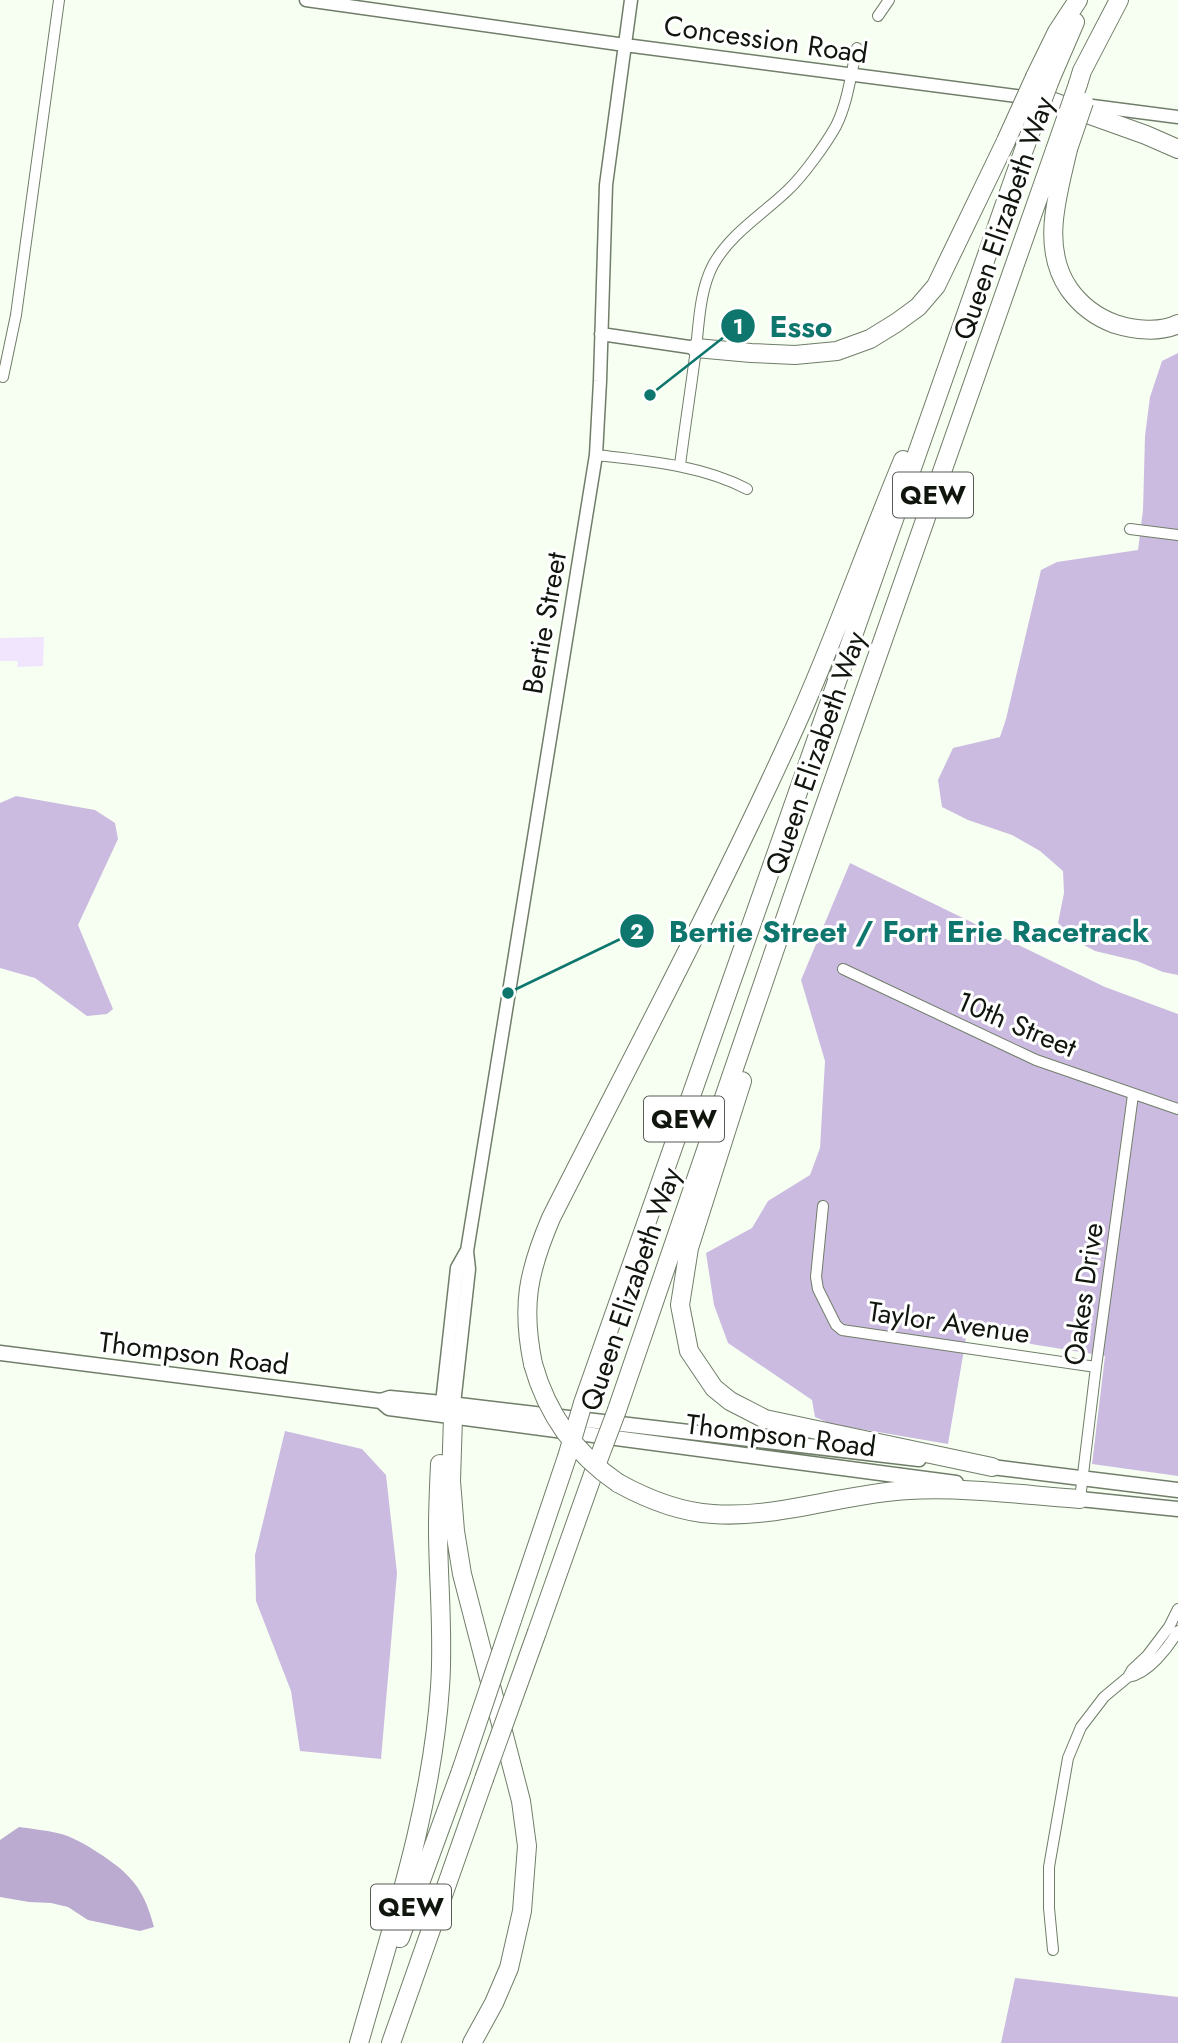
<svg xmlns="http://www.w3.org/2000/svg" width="1178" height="2043" viewBox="0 0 1178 2043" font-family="Jost,sans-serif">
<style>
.green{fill:#f1e5fe}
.forest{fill:#ccbbe1}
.water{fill:#bcabd1}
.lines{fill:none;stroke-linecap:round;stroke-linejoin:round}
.minor-casing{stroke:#707d69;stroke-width:12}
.tertiary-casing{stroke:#707d69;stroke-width:15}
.secondary-casing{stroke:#707d69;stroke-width:17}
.primary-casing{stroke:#707d69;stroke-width:17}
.motorway-casing{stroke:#707d69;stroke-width:20}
.minor{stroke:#fff;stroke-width:10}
.tertiary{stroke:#fff;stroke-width:12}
.secondary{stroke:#fff;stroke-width:14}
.primary{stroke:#fff;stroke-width:14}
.motorway{stroke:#fff;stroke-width:18}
.motorway-bridge-casing{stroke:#707d69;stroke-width:20;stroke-linecap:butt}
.motorway-bridge{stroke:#fff;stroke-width:18}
.labels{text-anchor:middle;stroke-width:6;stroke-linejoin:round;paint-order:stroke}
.shield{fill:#fff;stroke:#585b56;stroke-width:2}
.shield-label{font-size:26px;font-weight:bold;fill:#10150d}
.street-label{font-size:28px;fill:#10150d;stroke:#fff}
.leader{fill:none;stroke:#0f766e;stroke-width:2.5}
.callout-dot{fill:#0f766e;stroke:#fff;stroke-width:2.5}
.mark-label{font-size:21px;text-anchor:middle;font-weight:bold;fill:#fff}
.callout-label{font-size:30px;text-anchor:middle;font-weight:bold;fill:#0f766e;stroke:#fff;stroke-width:6;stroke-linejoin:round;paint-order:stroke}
</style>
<rect width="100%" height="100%" fill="#f6fff1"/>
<path class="green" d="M44,637L43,666L17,667L18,661H0V638Z"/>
<path class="forest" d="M1178,353V975L1163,972L1137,961L1095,951L1080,943L1058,923L1064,893L1063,871L1040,851L1012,835L968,820L942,807L938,780L953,748L1000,737L1006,719L1041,570L1057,562L1138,550L1143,510L1145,436L1150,397L1162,361Z
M16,796L95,810L115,823L118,839L78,925L113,1009L107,1014L87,1016L35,978L0,968V803Z
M850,863L1105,987L1178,1014V1476L1092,1464L1105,1356L1031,1344L1003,1329L968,1326L948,1444L831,1424L815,1417L812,1400L728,1343L714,1305L706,1253L752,1228L768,1201L810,1175L820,1148L825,1061L801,980Z
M285,1431L362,1449L386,1475L397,1573L381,1759L300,1751L291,1691L256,1601L255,1555Z
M1015,1978L1178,1997V2043H1001Z"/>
<path class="water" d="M19,1827C32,1829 45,1830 57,1833C71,1836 85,1844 97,1852C130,1873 144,1888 154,1927L140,1931L88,1920L68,1907L51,1903L29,1902L0,1897V1840Z"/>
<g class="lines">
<g class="minor-casing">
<path id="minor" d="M878,16L889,0
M3,377L16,315L59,0
M596,455C648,461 701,465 747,489
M680,465C685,426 691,388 696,349C699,321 700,290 713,265C731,233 762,215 788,190C803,176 826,144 836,126C848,102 851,73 857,48
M1130,529L1178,535
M843,969L1036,1060L1178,1109
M823,1206L816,1277L818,1289L836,1325L842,1330L1096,1367
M1080,1499L1096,1367L1133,1095
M1128,1677C1148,1674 1168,1648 1178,1631
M1053,1950L1049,1908V1867L1068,1758L1081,1727L1104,1697L1128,1677L1132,1670L1147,1656L1169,1627L1178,1609"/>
</g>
<g class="tertiary-casing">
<path id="tertiary" d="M306,0L625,45L1031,98
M1077,104L1178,117
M601,334L696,348
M441,1412L457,1268L466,1252
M453,1413L469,1269L467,1251L596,455L600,381L606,185L631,0"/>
</g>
<g class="secondary-casing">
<path id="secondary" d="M0,1353L381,1401L390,1398L442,1403L919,1459
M381,1401L389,1408L956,1483"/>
</g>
<g class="primary-casing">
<path id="primary" d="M992,1467L1178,1490
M1080,1499L1178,1509"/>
</g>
<g class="motorway-casing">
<path id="motorway" d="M1035,77L1057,32L1078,0
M1050,80L1075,22
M1078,84L1082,71L1119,0
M1051,101L1146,135L1178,149
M1068,149C1058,194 1040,247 1069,289C1081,306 1096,317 1115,324C1134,330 1160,333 1178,324
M696,348L751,353L795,355L837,351L870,339L896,323L918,307L936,286L1006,141
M742,1081L689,1248L680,1305L689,1351L714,1388L730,1401L765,1419L992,1467
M533,1364C521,1306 528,1272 551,1218C630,1062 712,908 785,749C829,655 863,556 903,460
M583,1403L1026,144
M617,1410L792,899L1055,150
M453,1417L451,1481L455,1531L462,1574L521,1801L527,1846L522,1911L509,1968L494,2003L472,2043
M618,1483C647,1499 679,1512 713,1514C777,1519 845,1493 909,1490C966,1487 1024,1495 1080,1499
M512,1620L567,1457
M537,1632L597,1463
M400,1938L461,1771
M359,2043C392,1926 432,1809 440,1687C444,1634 438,1581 438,1528C438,1507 439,1486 440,1464
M391,2043L484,1779"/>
</g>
<use href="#minor" class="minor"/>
<use href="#tertiary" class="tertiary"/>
<use href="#secondary" class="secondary"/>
<use href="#primary" class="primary"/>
<use href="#motorway" class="motorway"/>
<g class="motorway-bridge-casing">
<path id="motorway-bridge" d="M1006,141L1035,77
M1026,144L1050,80
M1068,149L1084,102
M1055,150L1078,84
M533,1364C547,1414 574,1453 618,1483
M567,1457L583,1403
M597,1463L617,1410
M461,1771L512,1620
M484,1779L537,1632"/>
</g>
<use href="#motorway-bridge" class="motorway-bridge"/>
</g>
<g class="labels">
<g class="shield">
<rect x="893" y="472.5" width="80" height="45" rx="5"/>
<rect x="644" y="1096.5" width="80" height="45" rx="5"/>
<rect x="371" y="1884.5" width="80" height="45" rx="5"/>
</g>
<g class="shield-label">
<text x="933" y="504">QEW</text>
<text x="684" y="1128">QEW</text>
<text x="411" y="1916">QEW</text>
</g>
<g class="street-label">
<text transform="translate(766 39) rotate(8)" y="10">Concession Road</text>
<text transform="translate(1003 218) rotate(-71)" y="10">Queen Elizabeth Way</text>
<text transform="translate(544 623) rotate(-80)" y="10">Bertie Street</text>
<text transform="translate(815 753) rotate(-71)" y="10">Queen Elizabeth Way</text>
<text transform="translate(1017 1024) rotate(23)" y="10">10th Street</text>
<text transform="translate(630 1289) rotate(-71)" y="10">Queen Elizabeth Way</text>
<text transform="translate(1083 1294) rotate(-82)" y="10">Oakes Drive</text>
<text transform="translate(949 1322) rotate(8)" y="10">Taylor Avenue</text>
<text transform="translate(194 1353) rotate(7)" y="10">Thompson Road</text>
<text transform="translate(781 1435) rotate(7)" y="10">Thompson Road</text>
</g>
</g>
<path class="leader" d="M650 395L738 326M508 993L637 931"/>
<g class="callout-dot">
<circle cx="650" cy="395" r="7"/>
<circle cx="508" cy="993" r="7"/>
<circle cx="738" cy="326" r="18"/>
<circle cx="637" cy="931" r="18"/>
</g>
<g class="mark-label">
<text x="738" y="334">1</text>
<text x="637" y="939">2</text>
</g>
<g class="callout-label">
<text x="801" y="337">Esso</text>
<text x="909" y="942">Bertie Street / Fort Erie Racetrack</text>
</g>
</svg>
